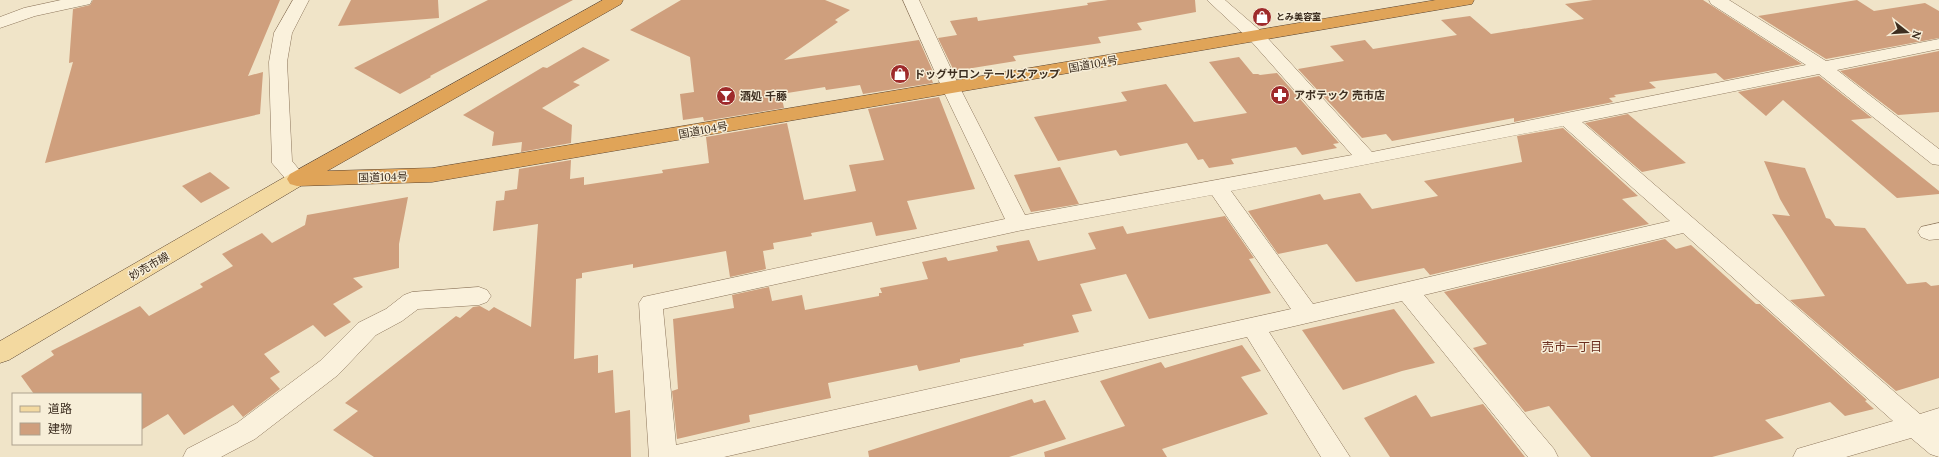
<svg xmlns="http://www.w3.org/2000/svg" width="1939" height="457" viewBox="0 0 1939 457" font-family="Lora,'Noto Sans JP',serif">
<style>
.building{fill:#cf9f7d}
.lines{fill:none;stroke-linecap:round;stroke-linejoin:round}
.minor-casing{stroke:#8d765c;stroke-width:1}
.major-casing{stroke:#5b4430;stroke-width:1}
.highway-casing{stroke:#5b4430;stroke-width:1}
.minor{fill:#faf1dc;fill-rule:evenodd}
.major{fill:#f3d9a0;fill-rule:evenodd}
.highway{fill:#e0a458;fill-rule:evenodd}
.labels{text-anchor:middle;stroke-width:3;stroke-linejoin:round;paint-order:stroke}
.far-poi-label{font-size:9px;font-weight:bold;fill:#3d2e20;stroke:#f7eed8;text-anchor:start}
.street-label{font-size:11px;fill:#3d2e20;stroke:#f7eed8}
.poi-label{font-size:11px;font-weight:bold;fill:#3d2e20;stroke:#f7eed8;text-anchor:start}
.neighbourhood-label{font-size:12px;fill:#6b2e1e;stroke:#f7eed8}
</style>
<rect width="100%" height="100%" fill="#f0e4c8"/>
<path class="building" d="M93,0H280L248,76L263,72L260,114L45,163L73,62L69,63L73,9L90,5Z
M351,0H438L439,18L338,26Z
M488,0H573L430,76L431,77L400,94L354,68Z
M681,0H825L850,10L835,20L838,22L784,60L919,40L934,74H930L933,83L863,94L860,85L826,90L825,87L781,94L784,108L704,121L703,117L683,120L680,94L694,92L690,57L630,30Z
M1108,0H1195L1196,12L1137,23L1142,30L1098,37L1101,43L1013,56L1016,61L954,71L938,38L957,35L950,21L977,17L978,21L1088,5L1087,3Z
M1593,0H1703L1802,64L1724,80L1716,73L1649,82L1656,88L1614,95L1616,97L1609,98L1613,102L1514,122V118L1392,141L1386,134L1362,138L1298,69L1344,61L1330,46L1365,40L1373,49L1457,35L1441,20L1470,16L1491,34L1584,19L1565,4Z
M1857,0L1874,11L1925,3L1939,11V38L1826,59L1758,16Z
M583,47L610,60L573,82L580,85L542,108L572,125L571,143L521,152L522,142L492,146L494,132L463,115L543,67L547,68Z
M1939,51V112L1898,115L1840,71Z
M1239,57L1253,74H1258L1260,75L1277,73L1339,143L1333,144L1337,148L1302,155L1296,147L1231,159L1234,164L1209,168L1203,159L1198,160L1187,143L1120,156L1116,150L1058,161L1034,117L1127,101L1121,92L1166,84L1194,122L1247,113L1209,62Z
M1819,76L1872,118L1851,120L1939,191V194L1897,198L1783,100L1766,116L1738,92Z
M939,97L975,189L907,201L917,229L876,236L872,222L811,233L812,236L773,243L774,249L763,251L766,269L730,277L726,251L633,268V264L582,273V278L576,279L574,359L598,355V373L613,370L615,413L630,410L631,457H374L333,430L358,411L345,403L456,316L460,318L473,307L480,306L489,311L494,307L531,327L538,224L493,231L496,201L504,200L505,191L517,189L519,169L571,160L570,179L584,177V185L663,173L662,170L709,163L706,137L787,123L804,200L856,191L849,165L884,160L868,109Z
M1628,114L1686,163L1642,172L1585,123Z
M1563,128L1638,196L1622,199L1649,224L1430,275L1424,268L1356,282L1327,244L1278,254L1248,211L1320,194L1324,200L1360,193L1372,209L1438,196L1424,181L1522,162L1517,136Z
M1764,161L1805,168L1826,218L1830,219L1835,226L1865,228L1907,284L1926,282L1931,286L1939,285V378L1896,391L1790,300L1825,296L1772,214L1790,216L1780,199Z
M1060,167L1079,204L1031,212L1014,175Z
M210,172L230,188L201,203L182,186Z
M408,197L399,244V268L353,278L363,287L333,304L351,322L325,337L313,325L264,354L280,372L270,378L280,389L243,417L233,405L184,435L168,414L141,430V394H34L21,376L54,355L51,351L140,306L149,316L203,287L200,284L233,266L222,254L262,233L272,243L305,225L307,215Z
M1225,216L1254,258L1249,259L1271,293L1149,319L1126,274L1080,284L1092,311L1072,315L1079,332L1023,344L1024,346L960,359V362L919,371L917,365L828,383L831,398L749,415L750,422L677,439L672,391L678,389L673,319L734,308L732,295L769,287L772,301L802,295L805,310L879,296V293H882L880,288L928,279L922,262L946,257L948,261L998,251L996,246L1029,240L1038,261L1096,249L1088,233L1123,226L1127,234Z
M1665,239L1676,249L1691,245L1756,304H1760L1867,400L1865,401L1874,409L1845,416L1830,402L1765,420L1784,438L1712,457H1591L1549,406L1525,412L1473,348L1487,344L1444,292Z
M1394,309L1435,363L1402,371L1343,390L1302,330Z
M1242,345L1261,371L1241,377L1268,414L1162,449L1167,457H1045L1044,452L1125,426L1100,381L1161,362L1165,368Z
M1416,395L1431,417L1483,404L1525,457H1390L1364,418Z
M1032,399L1034,403L1045,400L1066,439L1009,457H869L868,451Z"/>
<g class="lines">
<g class="minor-casing">
<path id="minor" d="M61,0H92L90,4L35,16L0,28V17L24,8Z
M293,0H309L292,33L287,62L292,161L307,179L304,184L297,186L290,184L272,163L269,62L274,33Z
M903,0H919L960,88L1025,215L1352,155L1250,40L1207,0H1225L1262,32L1372,152L1806,65L1711,4L1709,0H1729L1826,61L1939,39V49L1837,70L1939,149V165L1932,164L1819,74L1582,122L1920,414L1939,408V457L1930,454L1911,438L1846,457H1793L1797,449L1893,421L1683,233L1424,295L1554,449L1558,457H1528L1402,301L1269,332L1350,457H1321L1247,337L724,457H649L639,303L643,297L1005,219L942,88ZM1563,126L1670,221L1313,304L1231,191ZM1212,195L1291,309L676,445L663,309L1018,231Z
M1939,223V239L1929,240L1921,237L1918,232L1921,227Z
M479,287L487,290L491,296L487,302L479,305L418,309L402,321L376,335L338,375L255,439L221,457H183L187,449L237,423L320,361L358,323L386,309L404,295L412,292Z"/>
</g>
<g class="major-casing">
<path id="major" d="M297,172L304,174L307,179L304,184L9,360L0,363V341L290,174Z"/>
</g>
<g class="highway-casing">
<path id="highway" d="M603,0H623L621,4L327,171L432,168L1436,0H1474L1472,4L1466,5L432,182L297,186L290,184L287,179L290,174Z"/>
</g>
<use href="#minor" class="minor"/>
<use href="#major" class="major"/>
<use href="#highway" class="highway"/>
</g>
<defs>
<g id="shop-disc" transform="scale(1)"><circle r="9.5" fill="#9e2a2b" stroke="#f7eed8"/><path d="M-5-2.5h2.3a2.7 3.5 0 0 1 5.4 0H5L5.5 6h-11ZM-1.5-2.5h3a1.5 2.3 0 0 0-3 0Z" fill="#fff"/></g>
<g id="pharmacy-disc" transform="scale(1)"><circle r="9.5" fill="#9e2a2b" stroke="#f7eed8"/><path d="M-2-6h4v4h4v4h-4v4h-4v-4h-4v-4h4Z" fill="#fff"/></g>
<g id="bar-disc" transform="scale(1)"><circle r="9.5" fill="#9e2a2b" stroke="#f7eed8"/><path d="M-6-5H6L.8 .8V4.5H3.5V6h-7V4.5H-.8V.8Z" fill="#fff"/></g>
</defs>
<g fill-rule="evenodd">
<use href="#shop-disc" x="1262" y="17"/>
<use href="#shop-disc" x="900" y="74"/>
<use href="#pharmacy-disc" x="1280" y="95"/>
<use href="#bar-disc" x="726" y="96"/>
</g>
<g class="labels">
<g class="far-poi-label">
<text x="1276" y="20">とみ美容室</text>
</g>
<g class="street-label">
<text transform="translate(1093 64) rotate(-10)" y="4">国道104号</text>
<text transform="translate(703 130) rotate(-10)" y="4">国道104号</text>
<text transform="translate(383 177) rotate(-2)" y="4">国道104号</text>
<text transform="translate(149 266) rotate(-30)" y="4">妙売市線</text>
</g>
<g class="poi-label">
<text x="914" y="78">ドッグサロン テールズアップ</text>
<text x="1294" y="99">アポテック 売市店</text>
<text x="740" y="100">酒処 千藤</text>
</g>
<g class="neighbourhood-label">
<text x="1572" y="351">売市一丁目</text>
</g>
</g>
<rect x="12" y="393" width="130" height="52" fill="#f7eed8" stroke="#ada18e"/>
<rect x="20" y="406" width="20" height="6" fill="#f3d9a0" stroke="#ada18e"/>
<text x="48" y="413" font-size="12" fill="#3d2e20">道路</text>
<rect x="20" y="423" width="20" height="12" fill="#cf9f7d" stroke="#ada18e"/>
<text x="48" y="433" font-size="12" fill="#3d2e20">建物</text>
<g transform="translate(1907 32) rotate(107)" stroke="#f7eed8" stroke-width="3" paint-order="stroke">
<path d="M0-3L7 15L0 10L-7 15Z" fill="#3d2e20"/>
<text y="-6" font-size="11" font-weight="bold" text-anchor="middle" fill="#3d2e20">N</text>
</g>
</svg>
